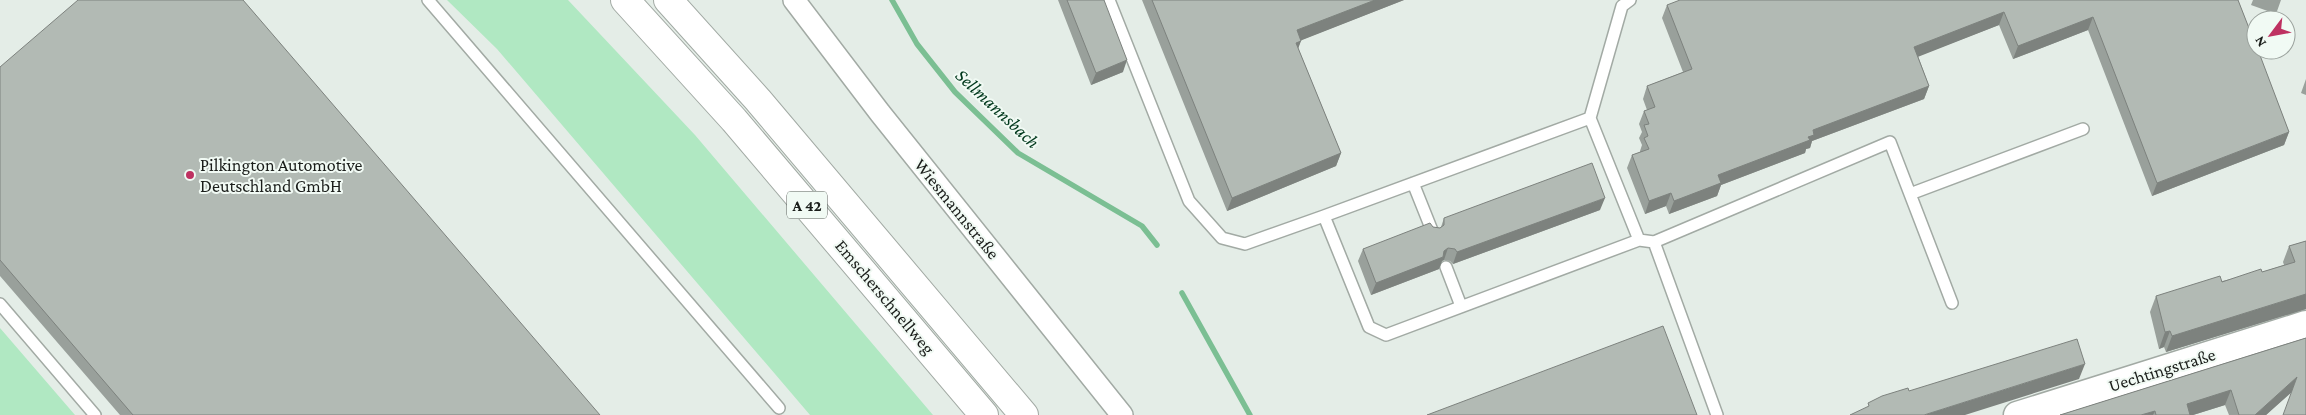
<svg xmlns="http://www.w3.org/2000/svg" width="2306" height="415" viewBox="0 0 2306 415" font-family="'Crimson Pro',serif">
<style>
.green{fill:#b0e8c2}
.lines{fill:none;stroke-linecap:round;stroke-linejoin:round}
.stream{stroke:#7bbf93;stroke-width:5.5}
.service-casing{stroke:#a2aaa4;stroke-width:14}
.minor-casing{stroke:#a2aaa4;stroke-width:24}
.tertiary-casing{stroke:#a2aaa4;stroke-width:29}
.motorway-casing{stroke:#a2aaa4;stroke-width:30}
.service{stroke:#fff;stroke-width:11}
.minor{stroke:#fff;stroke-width:21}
.tertiary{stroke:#fff;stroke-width:26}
.motorway{stroke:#fff;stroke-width:28}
.wall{fill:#99a09b}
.shaded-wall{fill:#7d827e}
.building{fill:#b2bab4;stroke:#7d827e}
.poi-dot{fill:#be3161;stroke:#f1faf4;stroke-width:2}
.labels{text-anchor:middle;stroke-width:4;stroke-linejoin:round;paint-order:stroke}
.shield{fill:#f1faf4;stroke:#5a5f5b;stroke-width:1}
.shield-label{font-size:16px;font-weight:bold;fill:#1a1d1a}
.poi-label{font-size:18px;fill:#1a1d1a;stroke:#f1faf4;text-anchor:start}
.street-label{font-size:18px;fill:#1a1d1a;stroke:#f1faf4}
.water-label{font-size:19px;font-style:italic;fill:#00381c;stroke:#f1faf4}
</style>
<rect width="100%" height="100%" fill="#e4ede7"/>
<path class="green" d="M447,0H568L695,135L933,415H810L497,49Z
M0,328L75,415H0Z"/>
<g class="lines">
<path class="stream" d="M892,0L917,44L955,92L1018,153L1142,226L1157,245
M1182,293L1250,415"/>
<g class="service-casing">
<path id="service" d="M428,0L779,408
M1109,0L1189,201L1222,238L1245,244L1324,216
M1590,118L1622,6L1630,0
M1413,183L1433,233
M1910,194L2083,129
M1639,240L1590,118L1324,216L1369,327L1386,335L1639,240L1654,242L1717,415
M1654,242L1890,142L1952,303
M1446,267L1461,306
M0,304L95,415"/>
</g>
<g class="minor-casing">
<path id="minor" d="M794,0L880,113L1122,415"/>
</g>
<g class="tertiary-casing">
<path id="tertiary" d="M2017,415L2306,324"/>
</g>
<g class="motorway-casing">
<path id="motorway" d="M625,0L734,120L984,415
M668,0L758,100L1024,415"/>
</g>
<use href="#service" class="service"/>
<use href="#minor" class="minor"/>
<use href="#tertiary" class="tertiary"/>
<use href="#motorway" class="motorway"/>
</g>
<path class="wall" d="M1058,0H1104L1123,72L1091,85Z
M1142,0H1404L1301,40L1298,48L1341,153L1336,166L1227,211Z
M2238,0L2289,132L2284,145L2152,196L2088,30L2013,59L1999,25L1918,56L1929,86L1924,99L1812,141L1810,148L1806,149L1805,153L1721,185L1717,196L1669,214L1666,206L1645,214L1627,168L1632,155L1640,152V151L1642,145L1639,138L1642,132L1639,124L1644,111L1647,110L1643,99L1647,86L1683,72L1662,18L1667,5Z
M2253,0H2281L2276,14L2251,5Z
M0,67L600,415H120L0,276Z
M2306,79V95L2301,93Z
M1600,210L1453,264L1450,261L1444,260L1442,261L1439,269L1371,295L1358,261L1363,249L1433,227L1440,228L1441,227L1444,218Z
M2306,241V309L2166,352L2164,347L2159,349L2150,312L2156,296L2262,272L2284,265L2283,262L2289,246Z
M2306,338L2291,392L2266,415H2229L2225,405L2193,415H2060Z"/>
<path class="shaded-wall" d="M1375,0H1404L1292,44L1297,30Z
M2004,12L1999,25L1910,60L1914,47Z
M2093,17L2088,30L2013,59L2018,46Z
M1301,41L1296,54V43Z
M1127,60L1123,72L1091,85L1096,73Z
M1929,86L1924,99L1812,141L1810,148L1806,149L1805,153L1721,185L1717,196L1669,214L1674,201L1718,175L1808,137L1813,130Z
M2289,132L2284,145L2152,196L2157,183Z
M1341,153L1336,166L1227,211L1232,198Z
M1671,193L1666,206L1645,214L1649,201Z
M1605,198L1600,210L1453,264L1457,252Z
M1448,248L1444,260L1442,261L1439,269L1371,295L1376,283L1444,251Z
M2306,294V309L2166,352L2172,336Z
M2170,331L2164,347L2159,349L2165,332Z
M2085,364L2079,379L1965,415H1924Z
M2297,377L2292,392L2266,415H2255Z
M2231,390L2225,405L2193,415H2183L2187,404Z
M2155,411L2153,415H2141Z"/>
<path class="building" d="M78,0H243L600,415H133L0,260V67Z
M1067,0H1104L1127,60L1096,73Z
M1152,0H1375L1297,30L1301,41L1296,43L1341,153L1232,198Z
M1680,0H2238L2256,46V50H2258L2289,132L2157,183L2093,17L2018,46L2004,12L1914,47L1929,86L1813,130L1814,135L1808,137L1810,140L1718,175L1721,183L1674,201L1671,193L1649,201L1632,155L1649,149L1644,138L1648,136L1644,125L1649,124L1644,111L1655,107L1647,86L1692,69L1667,5Z
M1592,163L1605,198L1457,252L1455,249L1448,248L1444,251L1443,257L1376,283L1363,249L1430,223L1433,227L1440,228L1444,225V218Z
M2306,241V294L2172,336L2170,331L2165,332L2156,296L2220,276L2222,282L2261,269L2262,272L2295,262L2289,246Z
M1663,326L1697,415H1427Z
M2306,338V415H2283L2297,377L2255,415H2239L2231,390L2187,404L2190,415H2156L2155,411L2141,415H2060Z
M2077,339L2085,364L1924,415H1850L1869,406L1868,403L1882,396L1908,388L1909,391Z"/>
<circle class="poi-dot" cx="190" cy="175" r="5"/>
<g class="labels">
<rect class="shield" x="787" y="191.5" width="40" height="27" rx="4"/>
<g class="shield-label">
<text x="807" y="211">A 42</text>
</g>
<g class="poi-label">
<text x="200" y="171">Pilkington Automotive<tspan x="200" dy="21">Deutschland GmbH</tspan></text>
</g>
<g class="street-label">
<text transform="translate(957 209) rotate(51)" y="6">Wiesmannstraße</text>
<text transform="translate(885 297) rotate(50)" y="6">Emscherschnellweg</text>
<text transform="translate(2162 370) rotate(-17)" y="6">Uechtingstraße</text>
</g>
<g class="water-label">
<text transform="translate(998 108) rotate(43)" y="7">Sellmannsbach</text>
</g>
</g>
<g transform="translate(2271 35) rotate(238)"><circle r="24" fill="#f1faf4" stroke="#9ba29d"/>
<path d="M0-4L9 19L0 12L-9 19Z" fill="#be3161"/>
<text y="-8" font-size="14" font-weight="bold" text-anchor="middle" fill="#1a1d1a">N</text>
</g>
</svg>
